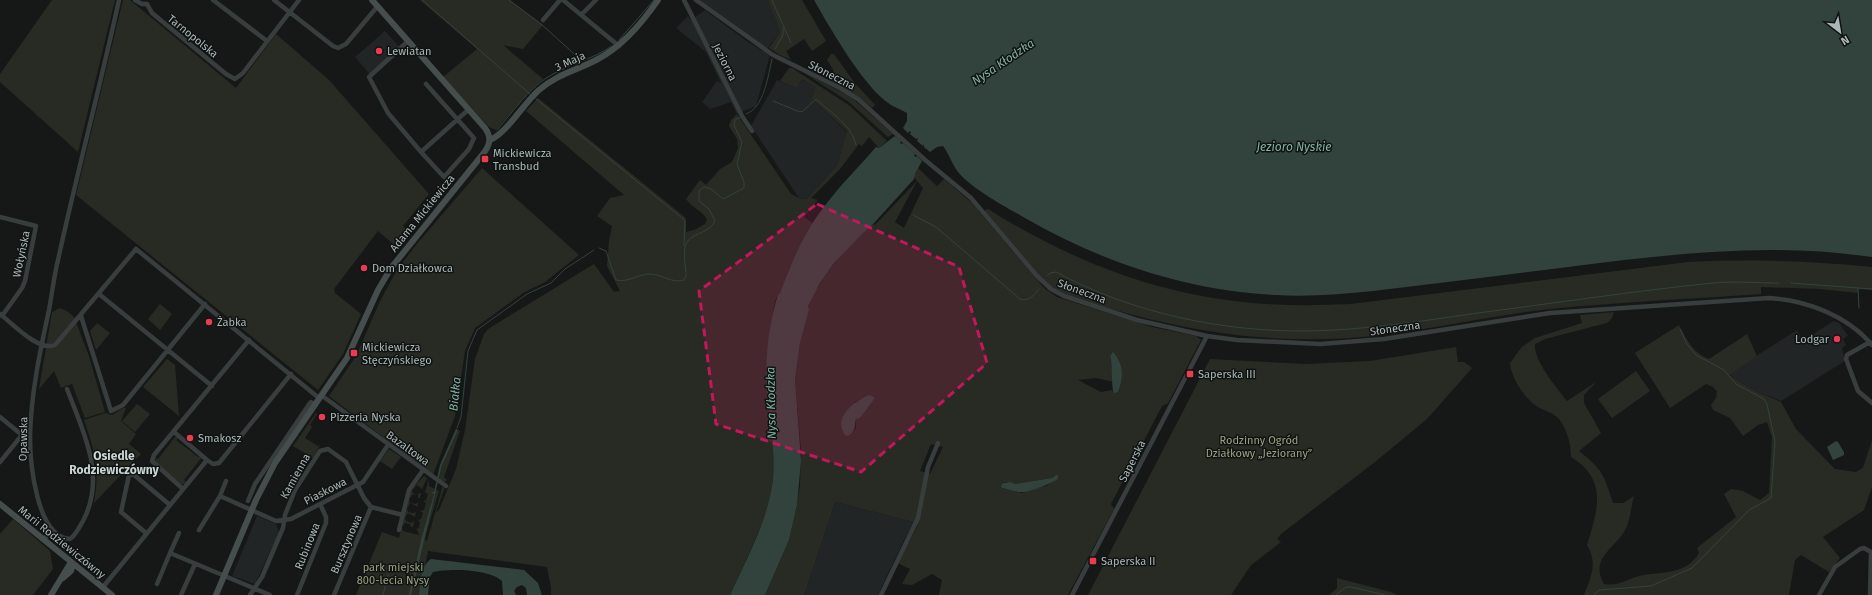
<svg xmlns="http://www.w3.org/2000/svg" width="1872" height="595" viewBox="0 0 1872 595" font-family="'Fira Sans',sans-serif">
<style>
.built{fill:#222525}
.green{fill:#282b23;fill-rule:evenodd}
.water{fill:#32433d}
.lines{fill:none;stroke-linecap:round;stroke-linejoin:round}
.stream{stroke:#32433d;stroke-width:1}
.street{stroke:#383d3d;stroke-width:4.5}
.secondary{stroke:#464d4d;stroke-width:6}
.marked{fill:#c2185b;fill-opacity:0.2;stroke:#c2185b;stroke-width:3;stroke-dasharray:8 5;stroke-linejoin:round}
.poi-dot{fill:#ec3b51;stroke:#111313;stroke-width:1.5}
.labels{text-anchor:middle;stroke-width:3;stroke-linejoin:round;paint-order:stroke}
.street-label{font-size:11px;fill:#a9b8b6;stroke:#111313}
.poi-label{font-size:11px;fill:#a9b8b6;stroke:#111313;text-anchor:start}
.park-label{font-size:11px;fill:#99a281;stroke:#111313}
.water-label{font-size:12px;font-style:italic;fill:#81b1a2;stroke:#111313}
.neighbourhood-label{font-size:12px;font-weight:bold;fill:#cad4d3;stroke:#111313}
</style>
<rect width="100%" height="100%" fill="#161818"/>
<path class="built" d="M700,0H768L780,32L767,49Z
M705,10L748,42L770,55L756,106L737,114L731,102L710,109L702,102L717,81L721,83L706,52L676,28L688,16L691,20Z
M385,31L402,50L372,77L355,57Z
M802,79L816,87L811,98L847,132L837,165L807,199L799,198L751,126L777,80L797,88Z
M1833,321L1839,323L1848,336L1843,339L1846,345L1842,348L1845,361L1781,401L1755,391L1728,374L1797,330L1803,341Z
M835,502L914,522L903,542L878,595H804Z
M257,516L276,524L279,533L255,584L232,576Z"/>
<path class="green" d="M52,0H115L78,152L0,82V74Z
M123,0H130L236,88L276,34L329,80L429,194L403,226L412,233L399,249L378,231L334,289L335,293L361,314L343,354L318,390L76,195Z
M420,0H510L543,25L523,49L503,45L543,79L528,93L496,130L489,127L443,77L477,49Z
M768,0H802L826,41L812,51L804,39L786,51L791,60L780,55L769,48L780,32Z
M831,54H834L854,82L875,105L872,108L859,97L825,77L834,71L827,60Z
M789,68H792L850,106L887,141L879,148L869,137L862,146L859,144L840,169L811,198L818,200L804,217L813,223L789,269L780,293C774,298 773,311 772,319C767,346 765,375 768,403C771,429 775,453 773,479C768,520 747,557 730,595H551V588L547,567L428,551L419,595H356L382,532L399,538L411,490L424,476L427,478L422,489L417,485L412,490L413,493L418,495L419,493H421L420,498H418V495L413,494L409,499L410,503L416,504L418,502V507L410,503L407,509L408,512L413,513L416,512L415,517L408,513L405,518L406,521L411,523L414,521L413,527H411L410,524L405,523L402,527L403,531L419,535L418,531L416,529L419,528L420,522L418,520L421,519L423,513L420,511L424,510L426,503L423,501L426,500L428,494L425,492L429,480V486L435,489L434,494L422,536L423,539L436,490L439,491L426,534L425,540L427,541L443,485L444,490L436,512L439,510L456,469L465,430L475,359L484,334L488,329L594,264L614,292L620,291L607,266L609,241L612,226L597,216L610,198L624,195L526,111L538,98L686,218V232L694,230L705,224L707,219C700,209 693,209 686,199L700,180L706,185L720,169L732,162L738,148L737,139L729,126L731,120L737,114L791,194L799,198L807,199L837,165L847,131L811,98L816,87L802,79L797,88L780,81Z
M803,72L851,97L893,134L888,137L849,102Z
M482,168L579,255L545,282L523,293L475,328L465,351L455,416L433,475L329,396L356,356L380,301L397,270L416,245Z
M918,168L937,186L944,179L972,203L1044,288L1057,297L1152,327L1196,336L1201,340L1168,403L1162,406L1111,504L1114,509L1068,595H939L942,580L932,574L912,585L902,584L910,569L898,563L918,525L914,522L835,502L804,595H765L789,540L797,505L800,485L801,449L795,379L800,343L809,310L808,306C824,273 845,247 873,224L875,225L917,181L914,177ZM917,181L923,188L904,228L895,222ZM1115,354C1123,367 1124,378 1118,392H1113L1112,390L1101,392L1078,380L1096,378L1114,382L1110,356ZM865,397L863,414L860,418L856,419V428L851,434L855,402ZM931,444L943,447L930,474L920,471ZM1056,475L1058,476L1057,479L1046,486L1035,488L1022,493L1002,488V483C1006,481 1011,482 1015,484L1052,478Z
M988,209C1061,255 1142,289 1227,300C1268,306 1310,306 1351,304L1688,262C1750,259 1811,261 1872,267V290L1858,289V293L1820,289L1761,287V294C1691,299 1620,302 1550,309C1494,315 1439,328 1383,335C1297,345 1214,337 1130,314C1104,307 1067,300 1045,282L986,214L985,210Z
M160,304L172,314L160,330L148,319Z
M60,308L67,311L74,317L89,356L105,412L85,418L72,384L61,388L54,371L39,389L52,312Z
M1614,312L1612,318L1607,323L1545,339L1535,344C1533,360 1557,388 1567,401L1596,382L1584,395V403L1601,433L1579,451C1603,470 1604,475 1613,503H1623L1634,496C1631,507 1630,523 1624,532C1612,550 1590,560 1604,584C1619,587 1628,578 1643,575C1663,572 1687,574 1699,553L1697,548L1736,517L1724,494L1731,489L1743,491L1760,500L1769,493L1772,437L1767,422L1758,425L1743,436L1730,418L1713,410L1711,405L1716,398L1717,391L1713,387L1706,384L1670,408L1635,353L1679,325C1687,340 1692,352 1709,359L1747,334L1757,356L1729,375L1755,391L1781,402L1796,429L1835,469L1856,472L1863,468L1872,440V487L1864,510L1823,537L1840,558L1829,572L1801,555L1795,560L1789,595H1584C1591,577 1598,563 1587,545C1598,509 1608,480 1571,457C1571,445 1567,429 1559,419C1554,413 1545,411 1538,407C1525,399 1511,378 1510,363L1522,347L1535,338L1582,323L1580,315Z
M97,323L110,333L96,350L90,331Z
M1456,347L1458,362H1464L1472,368L1427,419L1375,462L1281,534L1277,539L1281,542L1251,565L1231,595H1088L1210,359L1306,364L1370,361Z
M167,359L175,365L179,416L143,387Z
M1636,371L1650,391L1612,418L1598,399Z
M137,404L150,414L135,432L122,421Z
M123,408H126L121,421L136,434L129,444L141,454L94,503C100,469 95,452 84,420L105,413L112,415Z
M316,413L317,414L310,425L312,427L305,438L318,446L320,445L313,458L293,446Z
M458,430L460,431L444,477L447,480L444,482L439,479L443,461Z
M175,437L178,438L176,440L198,457H202L184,480L186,482L184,484H181L155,462L156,458L158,459Z
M389,449L401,457L392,469L380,461Z
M13,519L50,551L53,569L33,595H0V534Z
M1337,578L1391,592L1397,595H1329L1337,588Z"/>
<path class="water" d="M814,0H1872V257C1768,242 1671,254 1568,267C1503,275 1438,283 1373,291C1341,294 1309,297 1277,295C1188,291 1101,262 1025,218C1006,207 972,189 958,172C952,164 949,154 943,146L937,147L930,152L924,147V144L923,146L917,141L918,138L916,139L910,134L911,132L910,131L908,133L903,128L907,121V113C902,110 896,108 891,105C864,88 830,28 814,0Z
M895,136L901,141L900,143L902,144L903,143L915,154L914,156L916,157L917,156L922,161L915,174L914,179L874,223L862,234L834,263L820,283L808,306L809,310L800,343L795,379L801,461L797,505L789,540L765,595H730C747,558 768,520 773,479C775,453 771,429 768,403C764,368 767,329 778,295L780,293C792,261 805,230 827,203C842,183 860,166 876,147L879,148Z
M1113,352C1124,364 1124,378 1118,392L1114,393C1111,388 1113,365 1110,356Z
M869,395L874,397V399L860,418L856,419C854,426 856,434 846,436C831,418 855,401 869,395Z
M456,429L458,430L442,465L411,595H409L422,536L434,494L431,492H434L440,465Z
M1836,441L1838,442L1844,452V455L1833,460L1827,447Z
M1056,475H1058V479C1052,483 1028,493 1021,492C1015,492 1008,489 1002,488L1001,486L1003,483L1010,482L1015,484L1052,478Z
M431,559L524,570L538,583L542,595H527L526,588L522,585L517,587L514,591L516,595H503L502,581C490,569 449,568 433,572L430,577L428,595H419C421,583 420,566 431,559Z"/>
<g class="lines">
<path class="stream" d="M422,0L530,94
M509,0L541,24L582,61
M772,0L791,43
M619,40L654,0
M775,49L783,35V28
M536,99L682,218L685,221L684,246
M773,101L800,112L803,111L815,100H817C831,113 852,125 856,145
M746,114C764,108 768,76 772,59
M497,130C514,111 530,86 553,74C573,63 593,59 612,46
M913,215L936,227L1020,299C1029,302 1034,295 1039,289
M599,248L606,251L616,280C628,283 638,274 650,274C661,274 673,284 684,280L686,276C686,267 683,256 685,247C688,232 709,235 715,221L709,209L699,201V191L704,187L711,189L723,199L744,188V182L737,164L742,142L734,125L735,120L740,117
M1047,276L1050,273L1056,272C1132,313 1222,332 1309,331C1365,330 1422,321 1478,313C1556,303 1634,291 1713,283C1734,281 1757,283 1779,283
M1791,283L1872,289
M1858,288L1859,308
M457,428L461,417L468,351L477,330L527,294L551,283L565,269L594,250
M383,595L388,575
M1336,595L1346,587H1351L1385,595
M1594,595L1599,590L1651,586L1692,568L1749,510L1771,498L1775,441L1767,404L1764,399L1736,384L1724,370L1696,355L1687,344L1680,329"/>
<path class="street" d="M135,0L142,4H147L152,13L226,74L235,79L243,73L299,0
M213,0L267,41
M274,0L333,46L338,48L346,44L377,7
M563,0L619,46
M684,0L742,116L752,131
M696,0L773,55L840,88L858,99L924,159L971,198L1037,276L1051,289L1064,296L1137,320L1207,336L1237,340L1320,344L1384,339L1550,313L1769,298C1806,300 1848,316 1872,345
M581,15L596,0
M543,20L560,0
M408,41L369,77L388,113L421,152
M426,84L474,138L469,149L444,177L421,152L468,110
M0,217L36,226L25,281L22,288L2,316
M99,294L212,386
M0,314C13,324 39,352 55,345L136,249L319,398
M81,316L111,411L123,405L205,304
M1870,342L1847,355L1846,359L1858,391L1872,403
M67,389C83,431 106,475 84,519C80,526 76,535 70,539C36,537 30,461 30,436C31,394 40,351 49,310C52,294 54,276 58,260C77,173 100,87 119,0
M321,395L446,486
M0,417L22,435L30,436
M174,432L207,460
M0,462L22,435
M183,489L152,461L154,455L249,340
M220,496L226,481
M248,501L255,484L310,403L311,402L315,405
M371,507L403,515
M199,530L220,496L276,521L291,519L363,482L388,445
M399,530L409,490L423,470
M146,533L121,512L129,475L133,474L170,505
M44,539L52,529
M170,553L179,533
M157,584L170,553L270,595
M103,587L207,460L213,464L219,463L291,374
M181,595L195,564
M250,595L262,577L283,528L285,515L295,490L320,451L328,449L346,462L364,498L371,507
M297,595L326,523V517L320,504
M334,595L371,507
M881,595L918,518L928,467L938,443
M1072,595L1207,336
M1819,595L1835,567L1860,549L1864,548L1871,552L1870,595"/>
<path class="secondary" d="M490,140C506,134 524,103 539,90C559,73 576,71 598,59C623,46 642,23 658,0
M0,504L112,595
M63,578L71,571L73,564
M51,595L71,562
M216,595L256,500L275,463L347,358L378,290L391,268L483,154C490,145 492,138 485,128L372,0"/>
</g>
<path class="marked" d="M817,204L959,267L987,363L861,472L716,424L699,291Z"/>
<g class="poi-dot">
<circle cx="379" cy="51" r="4"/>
<rect x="481" y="155" width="8" height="8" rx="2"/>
<circle cx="364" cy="268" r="4"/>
<circle cx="209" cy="322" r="4"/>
<circle cx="1837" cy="339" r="4"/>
<rect x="350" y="349" width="8" height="8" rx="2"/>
<rect x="1186" y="370" width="8" height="8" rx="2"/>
<circle cx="322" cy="417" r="4"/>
<circle cx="190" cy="438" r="4"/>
<rect x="1089" y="557" width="8" height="8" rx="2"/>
</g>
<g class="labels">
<g class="street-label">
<text transform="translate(193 36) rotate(39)" y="4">Tarnopolska</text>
<text transform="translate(570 61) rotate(-24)" y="4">3 Maja</text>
<text transform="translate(725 62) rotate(63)" y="4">Jeziorna</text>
<text transform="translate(832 75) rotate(27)" y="4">Słoneczna</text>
<text transform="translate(422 213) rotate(-51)" y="4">Adama Mickiewicza</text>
<text transform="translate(21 254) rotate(-78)" y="4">Wołyńska</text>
<text transform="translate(1082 291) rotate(20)" y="4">Słoneczna</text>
<text transform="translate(1395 328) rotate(-8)" y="4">Słoneczna</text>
<text transform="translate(23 439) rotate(-89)" y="4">Opawska</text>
<text transform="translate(408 448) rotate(36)" y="4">Bazaltowa</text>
<text transform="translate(1132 461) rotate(-63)" y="4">Saperska</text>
<text transform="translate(295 476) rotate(-61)" y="4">Kamienna</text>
<text transform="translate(325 491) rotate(-27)" y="4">Piaskowa</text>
<text transform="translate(62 542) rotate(39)" y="4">Marii Rodziewiczówny</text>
<text transform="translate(346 544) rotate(-67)" y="4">Bursztynowa</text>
<text transform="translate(307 546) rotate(-68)" y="4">Rubinowa</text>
</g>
<g class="poi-label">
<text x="387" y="55">Lewiatan</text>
<text x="493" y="157">Mickiewicza<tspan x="493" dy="13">Transbud</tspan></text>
<text x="372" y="272">Dom Działkowca</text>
<text x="217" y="326">Żabka</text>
<text x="1829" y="343" text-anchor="end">Lodgar</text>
<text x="362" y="351">Mickiewicza<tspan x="362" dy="13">Stęczyńskiego</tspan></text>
<text x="1198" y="378">Saperska III</text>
<text x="330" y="421">Pizzeria Nyska</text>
<text x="198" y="442">Smakosz</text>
<text x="1101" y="565">Saperska II</text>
</g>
<g class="park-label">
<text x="1259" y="444">Rodzinny Ogród<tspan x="1259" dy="13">Działkowy „Jeziorany”</tspan></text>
<text x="393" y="571">park miejski<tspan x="393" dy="13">800-lecia Nysy</tspan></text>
</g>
<g class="water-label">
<text transform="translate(1003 62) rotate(-34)" y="4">Nysa Kłodzka</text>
<text x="1294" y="151">Jezioro Nyskie</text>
<text transform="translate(455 394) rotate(-84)" y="4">Białka</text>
<text transform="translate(771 403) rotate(-91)" y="4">Nysa Kłodzka</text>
</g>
<g class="neighbourhood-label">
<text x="114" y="460">Osiedle<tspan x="114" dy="14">Rodziewiczówny</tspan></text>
</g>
</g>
<g transform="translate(1840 32) rotate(149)" stroke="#111313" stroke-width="3" paint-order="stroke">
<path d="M0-3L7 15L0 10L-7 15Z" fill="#a9b8b6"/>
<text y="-6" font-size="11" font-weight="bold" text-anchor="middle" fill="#a9b8b6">N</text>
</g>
</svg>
